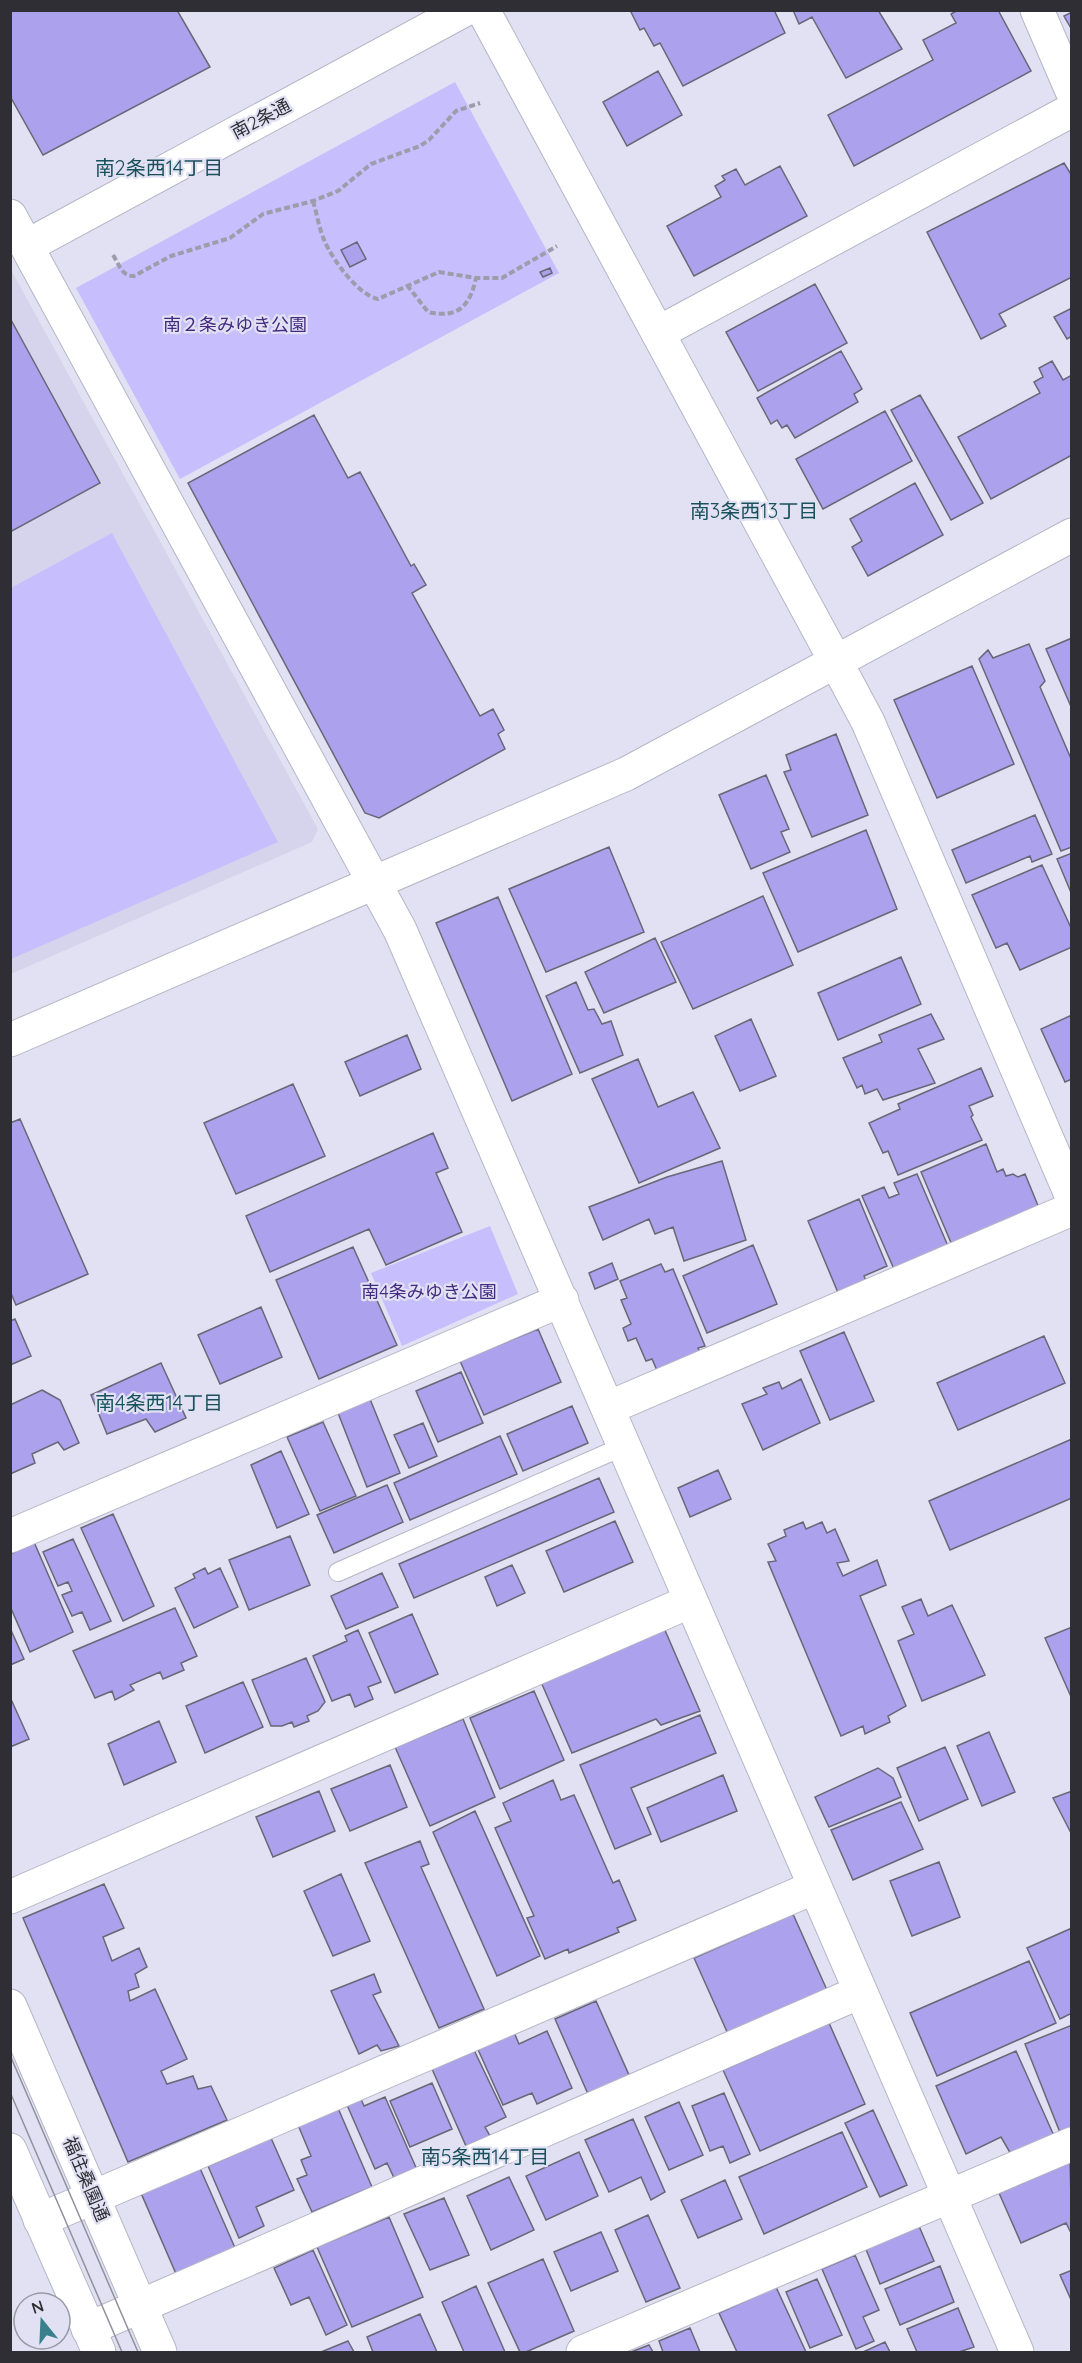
<svg xmlns="http://www.w3.org/2000/svg" width="1082" height="2363" viewBox="0 0 1082 2363" font-family="Quicksand,'Noto Sans JP',sans-serif">
<style>
.built{fill:#d6d4ed}
.green{fill:#c6befd}
.building{fill:#aca1ec;stroke:#696777;stroke-width:1.5}
.lines{fill:none;stroke-linecap:round;stroke-linejoin:round}
.service-casing{stroke:#b6b5c6;stroke-width:20}
.minor-casing{stroke:#b6b5c6;stroke-width:35}
.tertiary-casing{stroke:#b6b5c6;stroke-width:35}
.path{stroke:#9d9caa;stroke-width:4;stroke-dasharray:6 3;stroke-linecap:butt}
.service{stroke:#fff;stroke-width:18}
.minor{stroke:#fff;stroke-width:33}
.tertiary{stroke:#fff;stroke-width:33}
.tram{stroke:#91909d;stroke-width:1.5}
.labels{text-anchor:middle;stroke-width:4.5;stroke-linejoin:round;paint-order:stroke}
.street-label{font-size:18px;fill:#2f2e35;stroke:#e2e1f3}
.park-label{font-size:18px;fill:#422b81;stroke:#e2e1f3}
.neighbourhood-label{font-size:20px;fill:#18515b;stroke:#e2e1f3}
</style>
<rect width="100%" height="100%" fill="#e2e1f3"/>
<path class="built" d="M10,268L318,829L312,842L11,974Z"/>
<path class="green" d="M455,82L559,273L180,479L76,288Z
M112,533L278,842L11,959V588Z
M490,1226L518,1294L402,1346L371,1273Z"/>
<path class="building" d="M10,10H177L210,67L43,155L10,96Z
M630,10H774L785,33L683,86L660,43L654,46L644,28L640,30Z
M793,10H878L902,49L846,78L812,17L799,24Z
M958,10H998L1031,71L854,166L828,115L933,60L923,40L956,23L951,14Z
M1072,12V30L1064,16Z
M658,71L682,115L627,146L603,102Z
M1064,163L1072,176V277L999,314L1006,326L981,339L927,232Z
M780,166L807,216L694,276L667,226L721,197L715,186L725,180L722,176L736,169L745,185Z
M357,242L366,259L350,267L341,250Z
M550,268L552,273L543,277L540,272Z
M815,284L847,343L758,391L726,332Z
M1072,308V336L1067,339L1054,317Z
M10,318L100,483L10,532Z
M841,351L862,389L854,394L858,402L795,438L787,425L782,428L777,420L771,424L757,398Z
M1052,361L1063,380L1072,375V455L991,499L958,437L1040,393L1034,382L1043,377L1039,368Z
M920,395L983,503L951,520L891,410Z
M885,411L912,461L823,509L796,459Z
M314,415L348,478L360,472L411,566L414,564L426,585L412,593L480,716L493,709L504,730L498,734L505,749L379,818L365,813L188,483Z
M915,483L943,535L868,576L852,547L862,541L850,519Z
M1072,638V709L1046,649Z
M1029,644L1045,681L1040,687L1072,761V847L1061,851L979,659L988,650L993,658Z
M972,666L1014,764L937,798L894,700Z
M836,734L868,815L812,837L784,772L791,770L786,755Z
M766,775L789,829L781,832L790,852L751,869L719,795Z
M1035,815L1052,854L1032,862L1030,856L966,883L952,850Z
M866,830L897,909L798,952L763,873Z
M609,847L644,932L546,972L509,889Z
M1072,853V895L1057,859Z
M1042,865L1072,930V947L1020,970L1007,943L996,948L972,895Z
M763,896L793,965L693,1009L661,942Z
M498,897L572,1074L512,1101L436,923Z
M655,938L676,982L604,1013L585,972Z
M901,957L921,1004L838,1040L818,993Z
M576,982L588,1010L594,1009L602,1024L611,1021L623,1055L580,1073L546,996Z
M931,1014L944,1039L918,1049L935,1083L883,1100L877,1089L865,1094L862,1085L857,1088L843,1058L882,1042L879,1035Z
M1072,1015V1079L1065,1082L1041,1029Z
M751,1019L776,1076L740,1091L715,1036Z
M407,1035L421,1069L360,1096L345,1062Z
M638,1059L658,1107L693,1092L720,1148L639,1183L592,1079Z
M981,1068L993,1096L969,1106L973,1115L971,1117L982,1140L898,1175L888,1151L883,1153L869,1123L900,1109L898,1104Z
M293,1084L325,1156L236,1194L204,1123Z
M20,1119L88,1274L16,1305L10,1291V1123Z
M433,1133L448,1168L436,1173L462,1232L386,1265L369,1229L270,1272L246,1216Z
M986,1144L997,1172L1003,1169L1006,1176L1013,1174L1018,1177L1025,1174L1039,1208L952,1245L921,1172Z
M722,1161L746,1240L684,1261L673,1227L655,1234L649,1219L603,1240L589,1207L667,1177Z
M917,1174L948,1246L894,1269L862,1196L884,1187L889,1198L899,1194L894,1183Z
M859,1199L887,1266L864,1276L867,1283L839,1295L808,1221Z
M753,1245L777,1304L707,1333L683,1276Z
M353,1247L397,1345L319,1379L276,1280Z
M612,1263L618,1279L595,1289L589,1273Z
M661,1264L665,1272L673,1269L705,1346L698,1348L702,1357L659,1375L652,1359L646,1361L636,1338L628,1341L623,1328L631,1324L621,1300L627,1298L620,1281Z
M261,1307L282,1357L220,1384L198,1335Z
M15,1319L31,1356L10,1365V1321Z
M538,1329L561,1382L484,1415L460,1361Z
M844,1332L874,1401L830,1420L800,1351Z
M1044,1336L1065,1383L958,1430L937,1383Z
M161,1363L186,1418L155,1432L146,1419L107,1434L91,1395Z
M461,1372L483,1423L438,1442L416,1391Z
M801,1379L820,1423L763,1450L742,1404L767,1394L763,1388L779,1382L782,1389Z
M42,1390L60,1400L79,1443L64,1450L58,1442L32,1454L35,1463L10,1474V1405Z
M370,1399L400,1473L367,1487L338,1413Z
M572,1406L588,1443L523,1471L507,1434Z
M323,1422L356,1496L320,1511L287,1437Z
M423,1423L437,1456L409,1468L394,1435Z
M500,1436L517,1474L410,1520L394,1483Z
M1072,1439V1498L950,1550L929,1501Z
M281,1451L309,1514L277,1528L251,1465Z
M718,1470L731,1499L690,1517L678,1488Z
M599,1478L614,1512L414,1598L399,1564Z
M387,1485L403,1522L334,1553L317,1515Z
M113,1514L154,1606L123,1621L81,1528Z
M615,1521L633,1562L564,1592L546,1551Z
M803,1522L806,1529L822,1522L827,1533L835,1529L849,1561L837,1563L843,1576L877,1560L886,1585L860,1596L906,1706L888,1716L890,1722L865,1734L863,1726L841,1736L768,1562L776,1561L768,1544L786,1536L784,1530Z
M290,1536L310,1585L249,1610L229,1560Z
M73,1539L111,1621L90,1630L82,1612L72,1616L62,1595L72,1591L68,1582L58,1586L43,1552Z
M34,1542L73,1632L30,1652L10,1606V1554Z
M512,1565L525,1593L497,1606L485,1577Z
M205,1568L208,1574L220,1568L238,1607L194,1628L175,1588L195,1578L193,1574Z
M382,1573L398,1607L346,1629L331,1596Z
M921,1599L928,1616L952,1605L985,1675L922,1701L898,1641L914,1634L902,1607Z
M175,1608L197,1656L181,1663L184,1670L163,1679L160,1672L130,1685L134,1690L115,1700L112,1691L95,1698L73,1651Z
M412,1614L438,1674L395,1693L369,1633Z
M1072,1627V1699L1045,1638Z
M10,1628L24,1659L10,1665Z
M664,1628L700,1711L661,1725L656,1719L572,1753L541,1682Z
M358,1630L381,1682L368,1687L373,1699L355,1707L350,1694L332,1701L313,1656L347,1641L345,1636Z
M306,1658L325,1702L318,1711L307,1716L309,1721L294,1727L292,1722L282,1726H271L252,1680Z
M243,1682L263,1727L205,1753L186,1706Z
M534,1691L564,1760L500,1789L470,1718Z
M10,1697L29,1739L10,1747Z
M700,1715L716,1753L631,1788L651,1834L615,1849L580,1765Z
M463,1719L495,1797L430,1826L395,1747Z
M159,1721L176,1762L124,1785L108,1744Z
M989,1732L1015,1792L982,1806L957,1746Z
M945,1747L968,1799L919,1821L897,1768Z
M390,1765L407,1807L350,1831L331,1789Z
M878,1768L893,1778L901,1797L829,1827L815,1797Z
M723,1775L737,1811L661,1842L647,1808Z
M553,1780L561,1800L574,1795L613,1883L619,1880L636,1920L617,1928L619,1932L569,1953L568,1949L545,1959L527,1918L534,1916L495,1828L511,1821L503,1803Z
M319,1791L335,1831L273,1857L256,1817Z
M1072,1791V1835L1053,1798Z
M901,1802L923,1849L853,1880L831,1830Z
M475,1811L540,1956L497,1976L433,1832Z
M420,1841L429,1864L421,1867L484,2009L439,2028L365,1863Z
M939,1862L960,1917L912,1936L890,1881Z
M341,1874L370,1941L333,1956L304,1891Z
M104,1884L124,1928L103,1937L112,1961L139,1948L147,1967L135,1974L139,1987L128,1991L130,2001L155,1989L187,2059L161,2071L167,2084L193,2076L198,2089L211,2086L227,2120L128,2162L23,1918Z
M793,1914L827,1990L728,2034L694,1958Z
M1072,1928V2013L1060,2019L1027,1948Z
M1029,1961L1056,2023L937,2076L910,2013Z
M374,1974L381,1992L373,1995L399,2046L381,2051L377,2045L359,2054L331,1991Z
M596,2001L629,2075L588,2094L555,2019Z
M829,2023L865,2104L760,2151L723,2070Z
M1072,2025V2131L1061,2135L1025,2044Z
M513,2030L519,2044L547,2031L572,2088L537,2104L532,2093L503,2105L476,2045Z
M474,2050L506,2117L485,2127L490,2136L466,2146L432,2069Z
M1016,2051L1055,2138L1012,2156L1001,2137L966,2154L936,2086Z
M432,2083L452,2129L410,2147L390,2101Z
M724,2093L750,2154L730,2163L723,2146L710,2151L692,2106Z
M385,2097L418,2172L396,2182L387,2163L375,2169L347,2105L361,2099L364,2106Z
M679,2102L703,2155L669,2170L645,2117Z
M338,2108L372,2187L312,2212L297,2179L307,2175L301,2160L311,2156L298,2125Z
M873,2110L907,2185L880,2197L845,2123Z
M633,2119L665,2192L651,2200L641,2177L609,2192L585,2140Z
M842,2132L867,2187L764,2234L739,2177Z
M271,2138L294,2190L256,2207L264,2226L239,2238L208,2166Z
M579,2152L598,2196L546,2220L526,2176Z
M1070,2162L1072,2235L1066,2223L1021,2243L999,2193Z
M199,2166L236,2250L177,2276L141,2193Z
M509,2177L534,2230L491,2250L467,2196Z
M725,2180L742,2219L698,2238L681,2200Z
M444,2198L469,2255L430,2270L404,2214Z
M648,2215L680,2288L646,2302L615,2230Z
M389,2217L423,2297L352,2327L317,2247Z
M916,2219L934,2261L880,2284L863,2242Z
M601,2232L618,2271L571,2291L554,2252Z
M313,2250L347,2325L326,2335L309,2297L291,2305L274,2268Z
M855,2255L879,2310L863,2317L874,2341L856,2349L822,2269Z
M543,2259L574,2331L526,2352H520L488,2283Z
M940,2266L954,2302L900,2325L885,2289Z
M1072,2270V2302L1060,2275Z
M817,2279L842,2335L810,2348L786,2292Z
M476,2286L505,2352H464L442,2302Z
M776,2287L806,2352H737L719,2313Z
M958,2308L974,2347L959,2352H917L907,2329Z
M420,2314L437,2352H373L367,2337Z
M690,2328L700,2352H663L659,2341Z
M348,2341L354,2352H321Z
M885,2342L890,2352H863Z
M649,2345L653,2352H631Z"/>
<g class="lines">
<g class="service-casing">
<path id="service" d="M338,1572L624,1446"/>
</g>
<g class="minor-casing">
<path id="minor" d="M1037,10L1072,91
M10,216L400,930L1017,2352
M658,333L1072,110
M836,662L868,722L1072,1197
M608,1408L1072,1209
M10,1536L562,1300
M10,1897L691,1601
M40,2220L815,1887
M88,2329L860,1992
M583,2352L1072,2144"/>
</g>
<g class="tertiary-casing">
<path id="tertiary" d="M483,10L836,662
M27,246L464,10
M10,1040L626,774L1072,535
M10,2006L160,2352
M10,2150L99,2352"/>
</g>
<path class="path" d="M313,201C317,214 319,229 325,242C333,260 358,295 378,299L439,272L476,278H502L557,246
M113,255C119,264 122,277 134,276L171,256L230,238L263,214L313,201L338,191L371,164L420,146L429,140L456,111L480,103
M407,285L428,312C458,319 470,306 476,278"/>
<use href="#service" class="service"/>
<use href="#minor" class="minor"/>
<use href="#tertiary" class="tertiary"/>
<path class="tram" d="M10,2055L138,2352
M10,2092L122,2352"/>
</g>
<g class="labels">
<g class="street-label">
<text transform="translate(261 119) rotate(-28)" y="6">南2条通</text>
<text transform="translate(86 2179) rotate(67)" y="6">福住桑園通</text>
</g>
<g class="park-label">
<text x="235" y="331">南２条みゆき公園</text>
<text x="429" y="1298">南4条みゆき公園</text>
</g>
<g class="neighbourhood-label">
<text x="159" y="175">南2条西14丁目</text>
<text x="754" y="518">南3条西13丁目</text>
<text x="159" y="1410">南4条西14丁目</text>
<text x="485" y="2164">南5条西14丁目</text>
</g>
</g>
<rect width="1082" height="2363" fill="none" stroke="#2f2e35" stroke-width="24"/>
<g transform="translate(42 2321) rotate(342)"><circle r="28" fill="#e2e1f3" stroke="#9a99a7" stroke-width="1.5"/>
<path d="M0-4.5L10 22L0 15L-10 22Z" fill="#3a808c"/>
<text y="-9" font-size="16" font-weight="bold" text-anchor="middle" fill="#2f2e35">N</text>
</g>
</svg>
